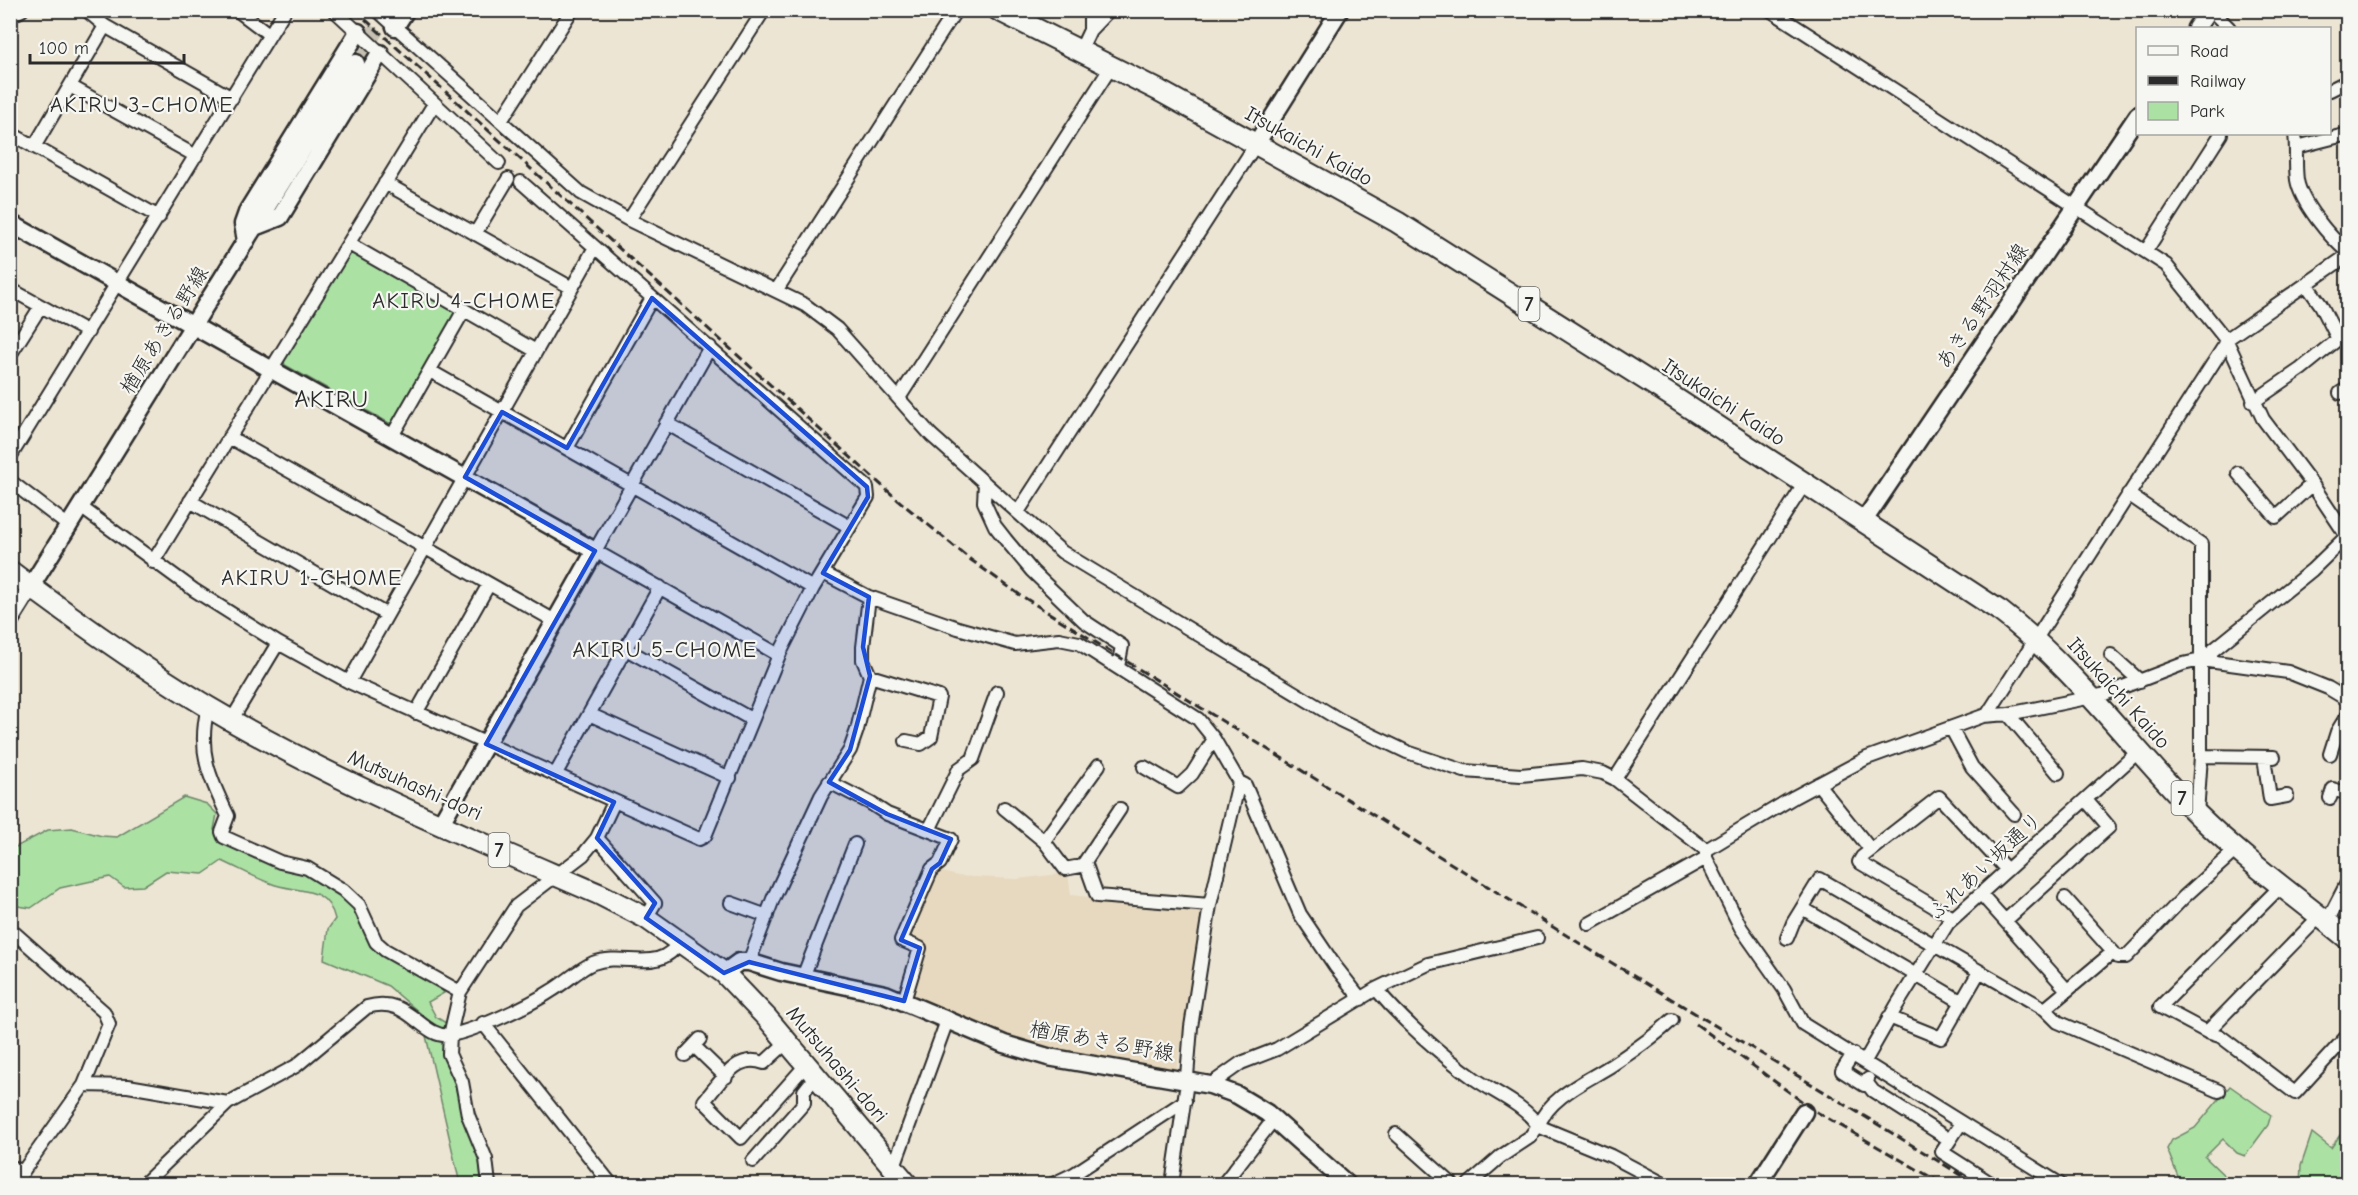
<svg xmlns="http://www.w3.org/2000/svg" width="2358" height="1195" viewBox="0 0 2358 1195" font-family="'Comic Neue','Klee One',sans-serif">
<style>
.built{fill:#e7d9bf}
.green{fill:#ace1a4;stroke:#6c8668;stroke-width:1.5}
.lines{fill:none;stroke-linecap:round;stroke-linejoin:round}
.secondary-tunnel{stroke:#c6c0b2;stroke-width:16;stroke-dasharray:16 8;stroke-linecap:butt}
.street-casing{stroke:#2b2b2b;stroke-width:16}
.secondary-casing{stroke:#2b2b2b;stroke-width:21}
.primary-casing{stroke:#2b2b2b;stroke-width:24}
.street{stroke:#f6f6f2;stroke-width:12}
.secondary{stroke:#f6f6f2;stroke-width:16}
.primary{stroke:#f6f6f2;stroke-width:20}
.rail{stroke:#2b2b2b;stroke-width:3;stroke-dasharray:9 4.5;stroke-linecap:butt}
.marked{fill:#1d4ed8;fill-opacity:0.2;stroke:#1d4ed8;stroke-width:4.5;stroke-linejoin:round}
.labels{text-anchor:middle;stroke-width:4.5;stroke-linejoin:round;paint-order:stroke}
.shield{fill:#f6f6f2;stroke:#686867;stroke-width:1.5}
.shield-label{font-size:20px;font-weight:bold;fill:#2b2b2b}
.street-label{font-size:21px;fill:#2b2b2b;stroke:#f6f6f2}
.neighbourhood-label{font-size:22px;letter-spacing:1.5px;fill:#2b2b2b;stroke:#f6f6f2}
.quarter-label{font-size:24px;letter-spacing:1.5px;fill:#2b2b2b;stroke:#f6f6f2}
</style>
<rect width="100%" height="100%" fill="#ede5d4"/>
<filter id="ink" filterUnits="userSpaceOnUse"><feTurbulence type="fractalNoise" baseFrequency=".0167" numOctaves="2"/><feDisplacementMap in="SourceGraphic" scale="12" xChannelSelector="R" yChannelSelector="G"/><feConvolveMatrix kernelMatrix="1 2 1 2 8 2 1 2 1" color-interpolation-filters="sRGB"/></filter>
<g filter="url(#ink)">
<path class="built" d="M939,871L958,876L1016,879L1068,873L1071,895L1206,910L1176,1070L1083,1058L1008,1039L915,999L912,994L927,944L910,939L907,935Z"/>
<path class="green" d="M354,251L454,308L456,316L396,422L389,423L285,365L283,358L346,254Z
M184,797L207,804L217,814L214,830L262,859L303,872L351,898C357,915 367,941 381,952C402,967 429,971 444,993L428,1002L436,1017L446,1023L449,1068L479,1159L482,1184H460L421,1014L388,986L324,959L328,929L335,919C326,883 296,894 270,883C253,877 238,868 222,861L203,874L166,871L143,886L124,887L110,877L60,888L31,908L11,905V844L16,847L48,830L72,828L102,836L117,837Z
M2230,1086L2271,1115L2268,1125L2245,1156L2237,1153L2223,1139L2205,1157L2233,1184H2181L2167,1149L2172,1140L2195,1128Z
M2347,1125V1184H2300L2301,1166L2312,1133L2331,1148Z"/>
<g class="lines">
<path class="secondary-tunnel" d="M356,63L388,10"/>
<g class="street-casing">
<path id="street" d="M86,10L105,26L232,98
M237,10L270,35
M334,10L499,163
M377,10L581,193L629,220L805,305L837,329L931,435L1062,552L1151,606L1340,720L1407,752L1464,771L1521,775L1582,769L1603,773L1615,779L1706,850V858L1741,928L1784,989L1803,1024L2060,1184
M1770,10L2166,265L2227,341L2263,419L2312,484L2348,538
M2211,10L2229,28
M10,16L22,10
M1090,30V10
M1080,51L1090,30L1109,10
M70,86L196,156
M2330,90L2348,81
M501,121L572,10
M10,133L159,217
M2295,134C2297,149 2295,165 2297,180C2301,203 2330,238 2348,252
M34,147L105,26
M2297,147L2348,134
M385,183L572,288
M629,220L764,10
M475,234L508,179
M349,244L536,351
M2146,251L2221,134
M10,289L88,332
M776,291L956,10
M710,347L595,551L779,655
M10,355L41,306
M430,371L813,588
M2340,393L2348,388
M899,398L1111,67
M2253,402L2301,369L2338,339L2321,305L2306,284
M666,423L850,527
M392,436L464,310
M229,437L555,621
M567,448L652,298
M10,457L285,10
M2238,473L2276,517L2312,484
M10,481L70,527
M985,483L984,502L995,526L1006,540L1032,571L1084,621L1122,646L1118,667
M2128,494L2201,544V756L2197,814
M190,501L387,615
M82,508L194,590L278,643L349,682L699,839L705,836L779,655L813,588L868,497L867,487L521,182
M1018,512L1256,144
M153,562L434,104
M823,573L869,597L958,628L1015,644L1059,639L1079,643L1198,719L1214,739L1239,782L1245,785L1300,914L1335,966L1361,999
M626,649L751,719
M2111,655L2140,681
M2201,660L2312,570L2348,535
M870,676L939,697L931,737L921,744L906,741
M349,682L594,249
M208,707C197,751 209,777 228,816L222,832L224,837L280,862L307,868L343,890L359,905L376,942L385,950L460,992
M416,713L489,584
M589,714L730,778
M2008,714L2058,773
M1987,715L2230,337L2348,255
M231,721L278,643
M1951,728L1972,767L2014,814
M2330,754L2337,732L2348,714
M2201,756L2274,757
M2264,757L2270,799L2287,796
M1144,767L1178,787L1192,774L1214,739
M555,775L660,587
M1615,779L1805,483
M829,782L870,803L887,814L951,839L940,863L932,869L901,940L920,948L904,1001
M1818,784L1871,850
M2330,798L2333,789L2348,794
M1004,808L1044,841L1065,869L1086,865L1097,896L1210,905
M929,830L959,769L973,759L997,692
M597,838L655,903L646,918
M1044,841L1099,765
M1706,850L1794,797L1867,758L1983,716L2008,714L2102,695L2183,664L2201,660L2288,672L2328,688L2348,700
M1082,866L1120,809
M2281,886L2160,1007L2207,1032L2220,1036L2295,1093L2348,1035
M1981,894L2067,990
M2065,898L2113,952
M731,903L767,916
M1802,908L1962,1002
M1953,918L1859,862L1862,857L1939,797L2007,870
M2005,921L2109,827L2086,800
M2327,922L2348,881
M1589,924L1706,858
M10,929L104,1012L109,1024L84,1085L14,1184
M1537,938L1428,964L1376,989C1403,1021 1441,1055 1475,1079C1495,1093 1525,1105 1538,1126C1550,1096 1587,1081 1612,1065C1633,1051 1654,1037 1672,1020
M1787,938L1793,923L1820,879L2045,1009L2058,1022L2219,1091
M749,962L773,899L821,796L850,750L857,730L870,676L863,660V647L869,597
M803,977L855,844
M2045,1009L2113,952L2117,957H2126L2184,897L2237,849
M1889,1017L1941,1038L1979,972
M483,1023L611,1184
M2207,1032L2320,916
M787,1042L764,1063C736,1052 721,1082 704,1101L741,1138L806,1065
M694,1046L726,1077
M1853,1054L1842,1071L1864,1085L1868,1079
M685,1055L700,1039
M1865,1061L1897,1005L1948,923L2139,751
M1866,1082L1873,1091L1950,1140L1961,1123
M84,1085L128,1086L228,1103
M1210,1085L1241,1063L1277,1049L1376,989
M1396,1134L1452,1184
M1950,1140L1942,1152L1992,1184
M753,1161L804,1103V1091L816,1076
M10,1166L23,1172
M893,1169L948,1018
M144,1184L228,1103L296,1066L367,1007C409,994 421,1039 450,1035C475,1031 530,1005 551,991C565,983 579,969 593,963C626,951 659,976 681,940
M489,1184L486,1159L468,1115L462,1082L449,1054L450,1035L460,992L516,906L583,855L597,838L614,802
M1053,1184L1074,1174L1185,1101
M1172,1184L1186,1089L1191,1027L1210,905L1239,782
M1226,1184L1224,1183L1274,1119
M1469,1184L1500,1157L1530,1137L1538,1126L1611,1156L1664,1184"/>
</g>
<g class="secondary-casing">
<path id="secondary" d="M395,27L406,10
M2196,28L2209,10
M1256,144L1340,10
M10,223L595,551L441,823
M257,226L280,217L380,53
M246,241L243,224L248,210L358,32
M1863,522L2138,115
M10,620L356,63
M724,973L739,962H749L781,972L885,994L1004,1044L1048,1057L1210,1085L1237,1095L1267,1113L1347,1184
M1758,1184L1804,1112"/>
</g>
<g class="primary-casing">
<path id="primary" d="M998,10L1158,90L1397,222L1670,395L2000,611C2076,669 2130,747 2197,814C2243,859 2297,897 2348,939
M10,571C81,625 155,677 232,721C350,788 477,841 601,895L646,918L724,973L767,1018L907,1184"/>
</g>
<use href="#street" class="street"/>
<use href="#secondary" class="secondary"/>
<use href="#primary" class="primary"/>
<path class="rail" d="M355,10L898,500L971,560L1020,595L1561,932L1976,1184
M1696,1024L1815,1111L1943,1184"/>
</g>
</g>
<path class="marked" d="M652,298L867,487L868,497L823,573L869,597L863,647L870,676L850,750L829,782L887,814L951,839L940,863L932,869L901,940L920,948L904,1001L749,962L724,973L646,918L655,903L597,838L614,802L486,744L595,551L465,477L502,412L567,448Z"/>
<g class="labels">
<g class="shield">
<rect x="1518.5" y="287" width="21" height="34" rx="4.5"/>
<rect x="2171.5" y="781" width="21" height="34" rx="4.5"/>
<rect x="488.5" y="833" width="21" height="34" rx="4.5"/>
</g>
<g class="shield-label">
<text x="1529" y="311">7</text>
<text x="2182" y="805">7</text>
<text x="499" y="857">7</text>
</g>
<g class="street-label">
<text transform="translate(1309 146) rotate(29)" y="7">Itsukaichi Kaido</text>
<text transform="translate(1982 306) rotate(-56)" y="7">あきる野羽村線</text>
<text transform="translate(164 330) rotate(-58)" y="7">楢原あきる野線</text>
<text transform="translate(1724 402) rotate(33)" y="7">Itsukaichi Kaido</text>
<text transform="translate(2119 693) rotate(48)" y="7">Itsukaichi Kaido</text>
<text transform="translate(415 785) rotate(24)" y="7">Mutsuhashi-dori</text>
<text transform="translate(1985 866) rotate(-43)" y="7">ふれあい坂通り</text>
<text transform="translate(1102 1041) rotate(10)" y="7">楢原あきる野線</text>
<text transform="translate(837 1064) rotate(50)" y="7">Mutsuhashi-dori</text>
</g>
<g class="neighbourhood-label">
<text x="142" y="112">AKIRU 3-CHOME</text>
<text x="464" y="308">AKIRU 4-CHOME</text>
<text x="312" y="585">AKIRU 1-CHOME</text>
<text x="665" y="657">AKIRU 5-CHOME</text>
</g>
<g class="quarter-label">
<text x="332" y="407">AKIRU</text>
</g>
</g>
<rect width="2358" height="1195" fill="none" stroke="#f6f6f2" stroke-width="36"/>
<rect x="18" y="18" width="2322" height="1159" fill="none" stroke="#2b2b2b" stroke-width="2" filter="url(#ink)"/>
<rect x="2136" y="27" width="195" height="108" fill="#f6f6f2" stroke="#a5a5a2" stroke-width="1.5"/>
<rect x="2148" y="46" width="30" height="9" fill="#f6f6f2" stroke="#a5a5a2" stroke-width="1.5"/>
<text x="2190" y="57" font-size="18" fill="#2b2b2b">Road</text>
<rect x="2148" y="76" width="30" height="9" fill="#2b2b2b" stroke="#a5a5a2" stroke-width="1.5"/>
<text x="2190" y="87" font-size="18" fill="#2b2b2b">Railway</text>
<rect x="2148" y="102" width="30" height="18" fill="#ace1a4" stroke="#a5a5a2" stroke-width="1.5"/>
<text x="2190" y="117" font-size="18" fill="#2b2b2b">Park</text>
<path d="M30 54v9h154v-9" fill="none" stroke="#2b2b2b" stroke-width="3"/>
<text x="39" y="54" font-size="18" fill="#2b2b2b" stroke="#f6f6f2" stroke-width="4.5" paint-order="stroke">100 m</text>
</svg>
